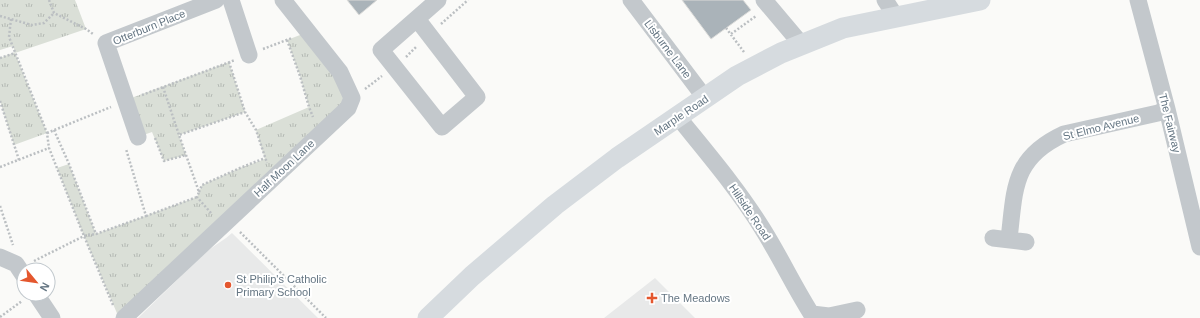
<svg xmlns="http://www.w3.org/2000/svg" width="1200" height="318" viewBox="0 0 1200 318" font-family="Helvetica,sans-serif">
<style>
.built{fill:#e8e9e9}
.grass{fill:url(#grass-tufts)}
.building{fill:#aab3b9;stroke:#dcdcda}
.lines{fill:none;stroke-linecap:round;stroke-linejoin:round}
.path{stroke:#bbbfc2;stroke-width:2.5;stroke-dasharray:2 2;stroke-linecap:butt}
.minor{stroke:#c3c8cc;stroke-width:17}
.major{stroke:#d6dbdf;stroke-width:21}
.poi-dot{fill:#e4572e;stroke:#fff;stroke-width:1.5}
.labels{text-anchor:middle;stroke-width:4;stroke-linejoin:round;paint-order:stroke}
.street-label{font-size:11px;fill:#657683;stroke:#fff}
.poi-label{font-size:11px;fill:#657683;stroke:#fff;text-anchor:start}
</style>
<defs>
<pattern id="grass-tufts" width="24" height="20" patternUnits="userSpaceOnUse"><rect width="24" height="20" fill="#dadfd7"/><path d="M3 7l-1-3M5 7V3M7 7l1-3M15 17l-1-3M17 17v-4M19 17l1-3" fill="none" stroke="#b4b9b4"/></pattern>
</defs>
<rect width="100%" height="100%" fill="#fafaf8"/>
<path class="built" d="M232,233L318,318H138L207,251L226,238Z
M655,278L695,318H604Z"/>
<path class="grass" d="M0,0H75L86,29L15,53L47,133L14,145L0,101V58L15,52L13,46L0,50Z
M308,32L352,98L119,318L84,236L57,168L69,164L96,234L197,197L202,185L240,168L265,159L256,130L309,107L300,76L287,40Z
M229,62L245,112L179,135L186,155L164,161L152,132L138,137L126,100Z"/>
<path class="building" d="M347,0H377L359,15Z
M682,0H743L751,10L711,39Z"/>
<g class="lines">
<path class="path" d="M49,0L54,13L86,29L93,34
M0,16L32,25L44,23L54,13
M11,19L9,37L47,133L49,148L84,236L113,305
M441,24L468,0
M726,28L744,52
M731,34L756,16
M287,40L300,76L309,107L313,117
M263,49L292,38
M406,57L417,46
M0,58L15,53
M229,62L245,112L256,130L267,163
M163,87L179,135
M365,89L382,76
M142,95L235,60
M0,101L19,160
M54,130L69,164L96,234
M47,133L111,107
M155,138L164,161L186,155
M0,167L49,148
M199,192L202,185L240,168L265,158
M0,206L13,245
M211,213L197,197L199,192L179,135L245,112
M146,216L197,197
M240,232L326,318
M34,261L84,236L96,234L146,216L126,149
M0,317L22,301"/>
<path class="minor" d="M231,0L249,55
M631,0L705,98
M764,0L802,45
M885,0L896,17
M1138,0L1167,109L1200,247
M417,19L477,97L442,127L381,50L438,0
M678,117C707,153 738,189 762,228C781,258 795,289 814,318
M138,137L106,43L216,0
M993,238L1026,242
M1009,239C1015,189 1012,158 1064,134L1158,113L1167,109
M0,257L16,264L24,276
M36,294L52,318
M812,314L829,316L857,310
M124,318L348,108L352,98L340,72L283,0"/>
<path class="major" d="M428,318L472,276L555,205L617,158L737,76L781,53L843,28L980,0"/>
</g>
<g class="poi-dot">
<circle cx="228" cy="285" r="4"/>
<path d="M650 292h4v4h4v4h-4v4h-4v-4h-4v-4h4z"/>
</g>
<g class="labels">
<g class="street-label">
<text transform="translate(149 27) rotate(-22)" y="4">Otterburn Place</text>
<text transform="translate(668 49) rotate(53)" y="4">Lisburne Lane</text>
<text transform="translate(681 115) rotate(-34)" y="4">Marple Road</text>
<text transform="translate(1170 123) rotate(76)" y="4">The Fairway</text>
<text transform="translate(1101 127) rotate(-14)" y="4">St Elmo Avenue</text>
<text transform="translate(284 168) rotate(-43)" y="4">Half Moon Lane</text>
<text transform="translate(750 212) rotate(56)" y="4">Hillside Road</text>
</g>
<g class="poi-label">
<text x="236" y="283">St Philip's Catholic<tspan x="236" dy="13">Primary School</tspan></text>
<text x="661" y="302">The Meadows</text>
</g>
</g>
<g transform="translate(36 282) rotate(119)"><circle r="19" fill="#ffffff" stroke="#c1c8cd"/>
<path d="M0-3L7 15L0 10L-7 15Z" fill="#e4572e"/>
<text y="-6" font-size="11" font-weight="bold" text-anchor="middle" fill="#657683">N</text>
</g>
</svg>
